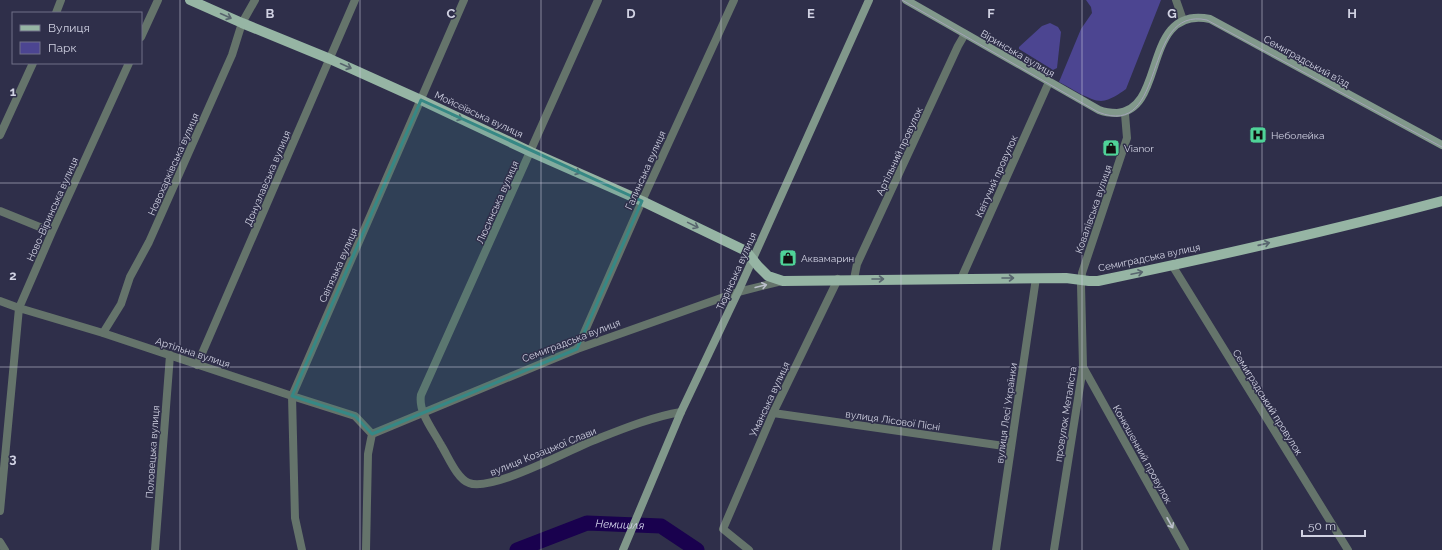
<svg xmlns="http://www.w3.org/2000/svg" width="1442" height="550" viewBox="0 0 1442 550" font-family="Raleway,sans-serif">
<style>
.green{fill:#4c4591}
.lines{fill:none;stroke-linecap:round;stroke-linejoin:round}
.river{stroke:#19014e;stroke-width:15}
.minor{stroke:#65746b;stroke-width:8}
.secondary{stroke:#81988b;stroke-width:8}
.primary{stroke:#96b5a4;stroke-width:10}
.tram{stroke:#a3a3b7;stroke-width:1}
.oneway{stroke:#58656e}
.oneway2{stroke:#bbbfcb}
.marked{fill:#368885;fill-opacity:0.2;stroke:#368885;stroke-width:3;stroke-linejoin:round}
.grid{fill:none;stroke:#d1d2e3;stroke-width:1;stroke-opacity:0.55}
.labels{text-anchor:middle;stroke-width:3;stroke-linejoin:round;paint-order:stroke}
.street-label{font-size:10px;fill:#d1d2e3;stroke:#2f2f4a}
.poi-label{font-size:10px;fill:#d1d2e3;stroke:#2f2f4a;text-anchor:start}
.water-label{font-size:11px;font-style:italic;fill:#d5d5ec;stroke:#2f2f4a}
.grid-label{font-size:13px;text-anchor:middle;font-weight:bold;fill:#d1d2e3;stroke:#2f2f4a;stroke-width:3;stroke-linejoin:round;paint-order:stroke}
</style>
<rect width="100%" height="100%" fill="#2f2f4a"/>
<path class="green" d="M1086,0H1161L1126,89C1119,94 1111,100 1101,101C1090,101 1069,87 1059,82L1081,29L1092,13L1091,7Z
M1050,23L1058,27L1061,32L1057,68L1053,70L1019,49V47L1042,26Z"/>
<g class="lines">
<path class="river" id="s1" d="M517,550L587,523L661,526L697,550"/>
<path class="minor" d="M598,0L421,395C418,412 433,430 441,445C448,456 457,479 469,483C491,492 568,451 592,441C620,430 651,417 681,412
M1176,0L1183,20
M56,13L61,0
M141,37L158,0
M0,135L33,63
M0,211L52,232
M1172,265L1348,550
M854,279L857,264L958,46L965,34
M961,279L1049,82
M0,301L19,308L103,333L292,396L355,416L372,434
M103,333L121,304L130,277L149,242L232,55L242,23L255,0
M577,349L642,201L734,0
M197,365L355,0
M1083,367L1185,550
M773,413L1011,447
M372,434L577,349L738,292L782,281
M0,511L19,308L52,232L129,63
M0,542L5,550
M155,550L170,355
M302,550L295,518L292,396L464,0
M366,550L368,454L372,434
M749,550L723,529L773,413L838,279
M996,550L1036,278
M1054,550L1083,367L1081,285L1082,273L1127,138L1125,114L1123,112"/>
<path class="secondary" d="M906,0L1099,110C1104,112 1111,113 1117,113C1167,110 1141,5 1210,19L1442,145
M623,550L681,412L738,292L869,0"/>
<path class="primary" d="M190,0L242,23L330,59L421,100L531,152L642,201L746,251L758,266L768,276L783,281L1066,278L1089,281H1098C1213,257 1329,231 1442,201"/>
<path class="tram" d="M902,0L1098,112C1169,141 1140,5 1207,20L1442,147"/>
</g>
<defs><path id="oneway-shaft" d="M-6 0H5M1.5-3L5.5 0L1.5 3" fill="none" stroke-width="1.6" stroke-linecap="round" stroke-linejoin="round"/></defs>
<g class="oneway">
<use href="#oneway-shaft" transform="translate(226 16) rotate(24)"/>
<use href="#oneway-shaft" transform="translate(346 66) rotate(24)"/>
<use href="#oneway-shaft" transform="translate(457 117) rotate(25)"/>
<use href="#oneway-shaft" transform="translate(575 171) rotate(24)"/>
<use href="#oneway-shaft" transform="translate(693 225) rotate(26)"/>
<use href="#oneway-shaft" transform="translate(1264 244) rotate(-13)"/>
<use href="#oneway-shaft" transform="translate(1137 273) rotate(-12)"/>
<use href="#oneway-shaft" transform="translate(1008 278)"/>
<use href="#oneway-shaft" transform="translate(878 279)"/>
</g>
<g class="oneway2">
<use href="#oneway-shaft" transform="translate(761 286) rotate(-14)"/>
<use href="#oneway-shaft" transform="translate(1170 523) rotate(61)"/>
</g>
<path class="marked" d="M421,100L642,201L577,349L372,434L355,416L292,396Z"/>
<path class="grid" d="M180,0V550M360,0V550M541,0V550M721,0V550M901,0V550M1082,0V550M1262,0V550M0,183H1442M0,367H1442"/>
<defs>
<g id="hospital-square" transform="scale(0.9)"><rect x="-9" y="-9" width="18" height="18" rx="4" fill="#4fd398" stroke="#2f2f4a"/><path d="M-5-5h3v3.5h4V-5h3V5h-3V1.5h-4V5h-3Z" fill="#111"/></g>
<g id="shop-square" transform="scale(0.9)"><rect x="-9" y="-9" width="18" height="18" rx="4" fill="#4fd398" stroke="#2f2f4a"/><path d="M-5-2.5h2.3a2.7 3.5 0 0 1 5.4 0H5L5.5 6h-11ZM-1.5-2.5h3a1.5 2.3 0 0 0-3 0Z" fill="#111"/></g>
</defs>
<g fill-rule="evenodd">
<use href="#hospital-square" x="1258" y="135"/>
<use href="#shop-square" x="1111" y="148"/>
<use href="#shop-square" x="788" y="258"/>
</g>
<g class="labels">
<g class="street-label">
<text transform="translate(1018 53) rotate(30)" y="4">Віринська вулиця</text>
<text transform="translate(1307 61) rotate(29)" y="4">Семиградський в’їзд</text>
<text transform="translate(479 114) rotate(25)" y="4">Мойсеївська вулиця</text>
<text transform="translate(899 151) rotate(-65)" y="4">Артільний провулок</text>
<text transform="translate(173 164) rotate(-66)" y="4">Новохарківська вулиця</text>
<text transform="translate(645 170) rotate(-66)" y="4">Галинська вулиця</text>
<text transform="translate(996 176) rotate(-66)" y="4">Квітучий провулок</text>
<text transform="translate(267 178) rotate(-67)" y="4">Донузлавська вулиця</text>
<text transform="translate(497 202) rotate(-66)" y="4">Люсинська вулиця</text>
<text transform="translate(52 209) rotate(-66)" y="4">Ново-Віринська вулиця</text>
<text transform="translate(1093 209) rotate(-71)" y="4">Ковалівська вулиця</text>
<text transform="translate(1149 257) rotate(-12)" y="4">Семиградська вулиця</text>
<text transform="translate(338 265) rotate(-66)" y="4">Світязька вулиця</text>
<text transform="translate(736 271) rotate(-66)" y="4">Тюрінська вулиця</text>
<text transform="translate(571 340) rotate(-21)" y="4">Семиградська вулиця</text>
<text transform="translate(193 352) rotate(18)" y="4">Артільна вулиця</text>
<text transform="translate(769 399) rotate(-65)" y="4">Уманська вулиця</text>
<text transform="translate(1268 402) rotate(58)" y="4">Семиградський провулок</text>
<text transform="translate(1006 413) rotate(-82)" y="4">вулиця Лесі Українки</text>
<text transform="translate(1065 414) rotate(-81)" y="4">провулок Металіста</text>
<text transform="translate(893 420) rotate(8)" y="4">вулиця Лісової Пісні</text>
<text transform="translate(543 451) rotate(-22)" y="4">вулиця Козацької Слави</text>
<text transform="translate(152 452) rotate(-86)" y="4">Половецька вулиця</text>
<text transform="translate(1143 454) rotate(61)" y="4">Конюшенний провулок</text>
</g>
<g class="poi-label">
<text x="1271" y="139">Неболейка</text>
<text x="1124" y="152">Vianor</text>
<text x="801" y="262">Аквамарин</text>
</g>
<g class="water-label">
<text dy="4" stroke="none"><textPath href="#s1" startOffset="108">Немишля</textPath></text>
</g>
</g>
<g class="grid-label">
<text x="270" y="18">B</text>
<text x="451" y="18">C</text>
<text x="631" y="18">D</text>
<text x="811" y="18">E</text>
<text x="991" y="18">F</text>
<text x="1172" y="18">G</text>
<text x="1352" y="18">H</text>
<text x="13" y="96">1</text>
<text x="13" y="280">2</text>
<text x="13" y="463">3</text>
</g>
<rect x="12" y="12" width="130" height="52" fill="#2f2f4a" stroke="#707087"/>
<rect x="20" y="25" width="20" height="6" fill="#96b5a4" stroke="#707087"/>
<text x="48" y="32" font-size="12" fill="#d1d2e3">Вулиця</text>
<rect x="20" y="42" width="20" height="12" fill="#4c4591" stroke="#707087"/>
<text x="48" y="52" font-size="12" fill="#d1d2e3">Парк</text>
<path d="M1302 530v6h63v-6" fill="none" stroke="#d1d2e3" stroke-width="2"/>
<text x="1308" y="530" font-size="12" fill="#d1d2e3" stroke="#2f2f4a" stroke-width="3" paint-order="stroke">50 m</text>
</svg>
